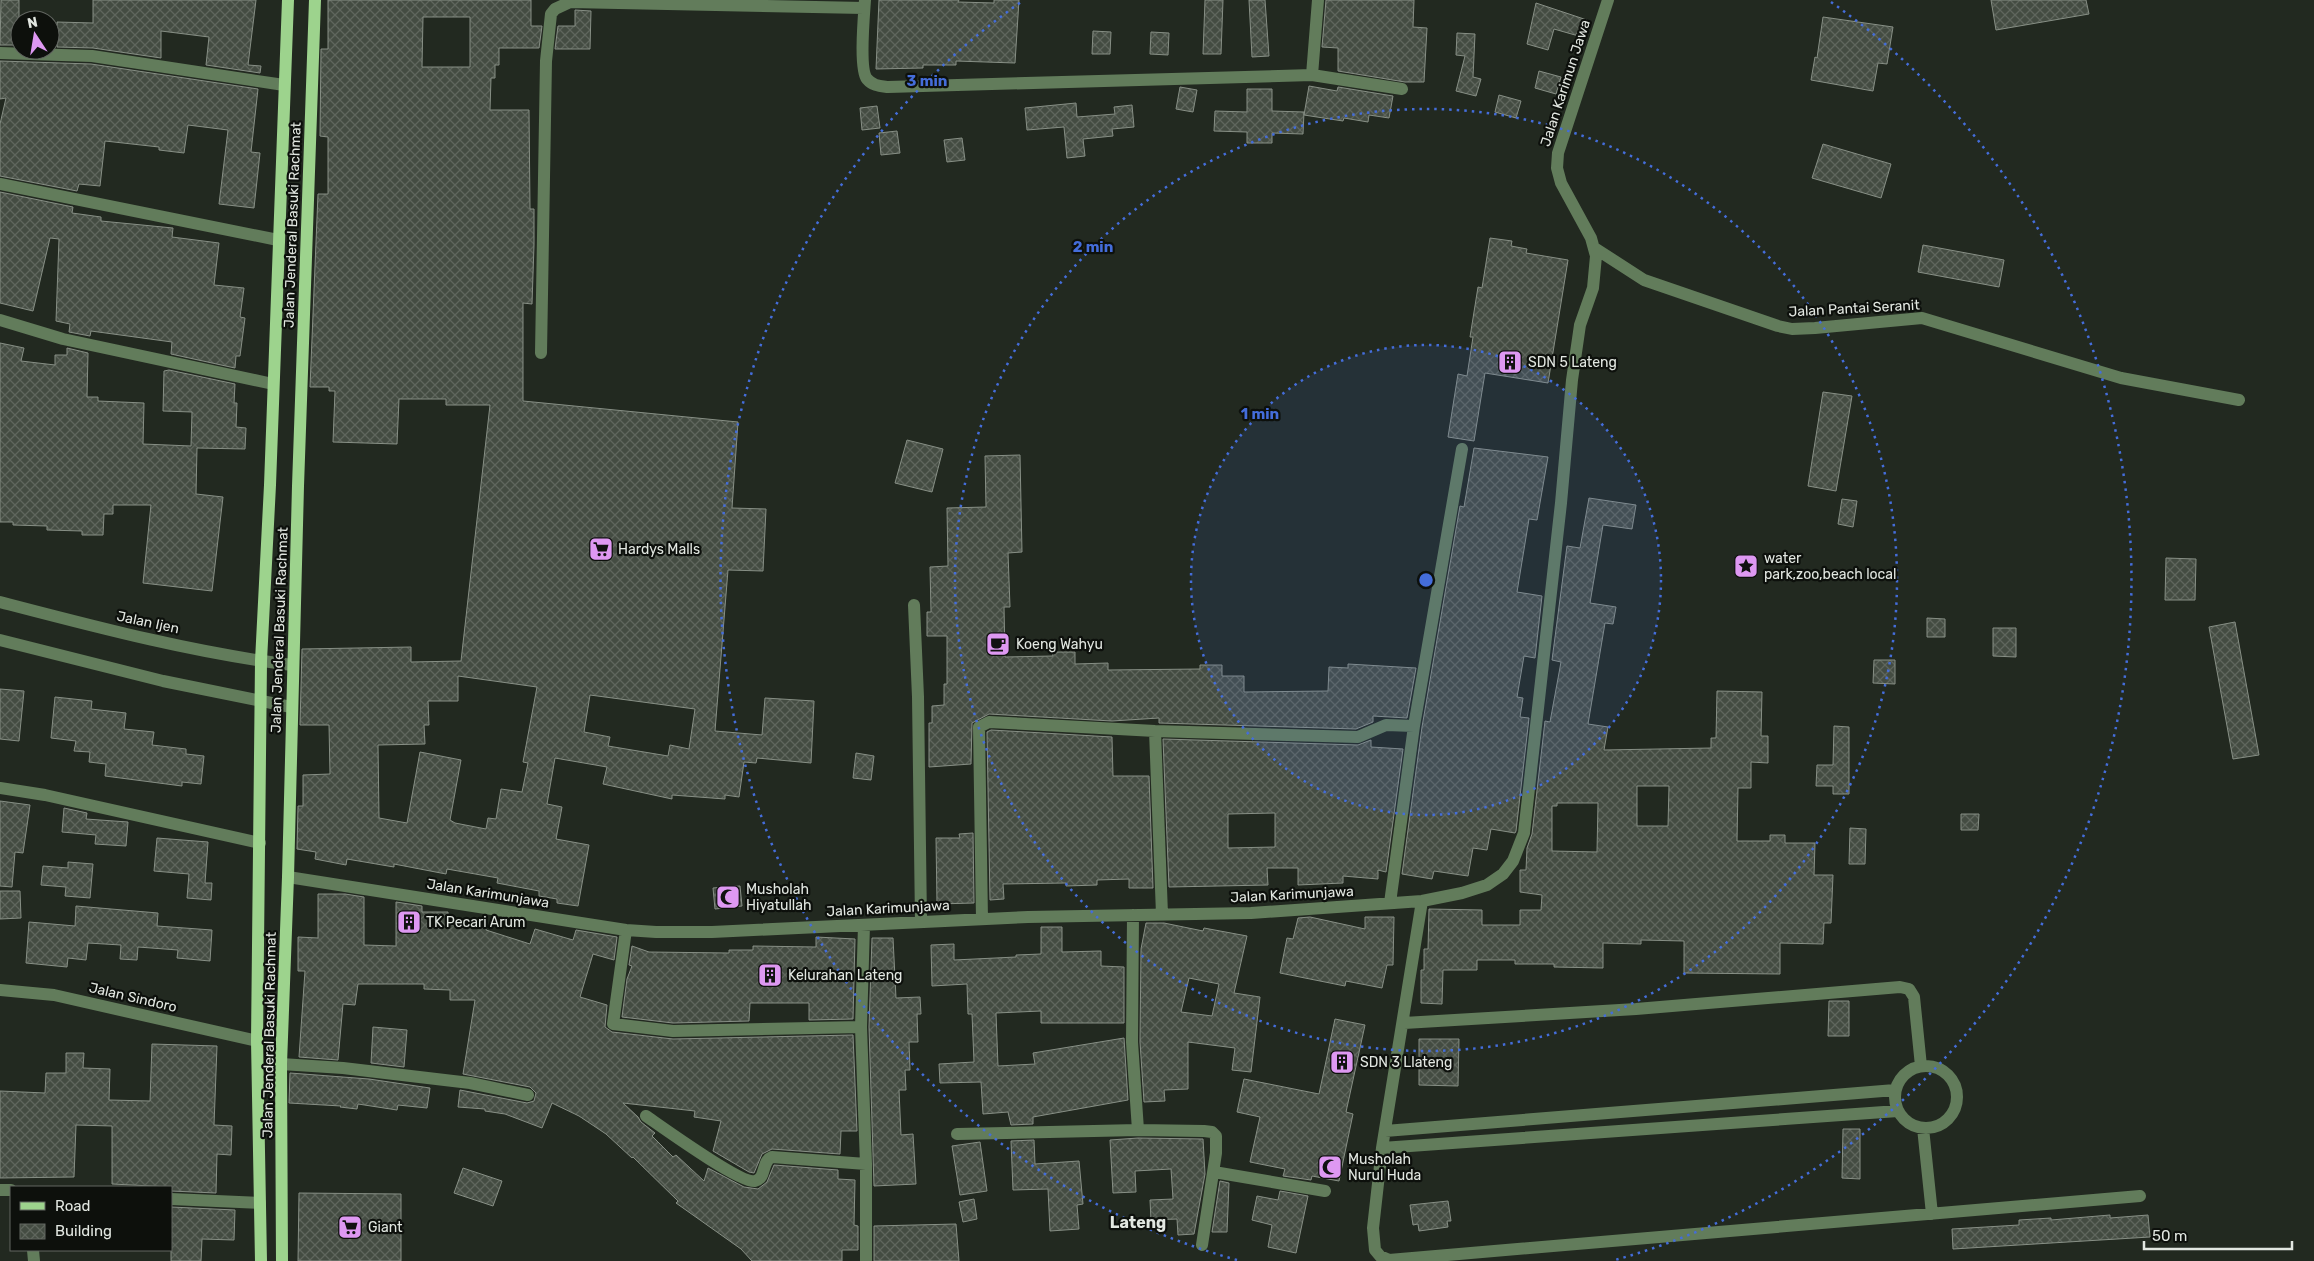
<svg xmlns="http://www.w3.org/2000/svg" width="2314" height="1261" viewBox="0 0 2314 1261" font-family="Rubik,sans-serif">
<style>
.building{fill:url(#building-cross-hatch);stroke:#878f85;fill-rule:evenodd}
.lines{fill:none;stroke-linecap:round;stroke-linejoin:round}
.minor{stroke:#627c5b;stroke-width:12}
.major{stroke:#9dd38d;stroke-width:12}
.ring{fill:none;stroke:#446dda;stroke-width:2.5;stroke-dasharray:2.5 5}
.labels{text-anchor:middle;stroke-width:4.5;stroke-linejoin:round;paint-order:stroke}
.street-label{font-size:14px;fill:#e2e7e1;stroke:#0d100c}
.poi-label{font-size:14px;fill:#e2e7e1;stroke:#0d100c;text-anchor:start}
.quarter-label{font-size:16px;font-weight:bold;fill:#e2e7e1;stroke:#0d100c}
.centre{fill:#446dda;stroke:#0d100c;stroke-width:2.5}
.ring-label{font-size:15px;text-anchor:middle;font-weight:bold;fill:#446dda;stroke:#0d100c;stroke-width:4.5;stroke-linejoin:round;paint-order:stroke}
</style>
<defs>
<pattern id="building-cross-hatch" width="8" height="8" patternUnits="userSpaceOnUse" patternTransform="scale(1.25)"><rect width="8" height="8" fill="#444c42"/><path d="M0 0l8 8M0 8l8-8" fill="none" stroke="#5f665d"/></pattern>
</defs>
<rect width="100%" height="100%" fill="#222920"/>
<path class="building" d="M1,0H19V45H0Z
M93,0H256L248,65L261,66L260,73L206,65L209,37L161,31V58L93,48L57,47V22L93,23Z
M328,0H531V26H542L539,48H499V65H495V78H491L490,110H529L530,209H534V245L532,304L523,303V401L738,422L732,508L766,509L763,571L728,570L715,731L762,735L765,698L814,701L811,763L757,758L756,763L744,762L739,797L725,795V799L672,795V799L603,784L607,767L555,758L547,804L562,807L556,839L589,845L578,906L557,903V899L539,896V891L497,883L498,878L447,869L446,874L394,864V867L347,859L346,865L315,859L316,852L297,849L298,806H303V775L330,774L329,725H300L302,649L411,647V662L461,661L490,405H446V399H399L397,444L333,442L335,391H329V387H310L318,194H328V137L320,136L321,49H328ZM423,17H470V67H422ZM458,676L537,687L523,762L528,763L522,792L501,789L496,819L488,818L486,829L455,823L450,820L461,760L420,752L407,823L379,818L378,745L425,744L424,725H429L428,701H458ZM590,695L695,709L689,749L670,745L668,756L608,746L610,737L584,732Z
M879,0H959L958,2L994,3V0H1019L1015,63L956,61V65H923V68L876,69Z
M1205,0H1223L1221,54H1203Z
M1249,0H1265L1269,56L1252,57Z
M1326,0H1414L1413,27L1427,28L1424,82H1405L1338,71V48L1322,47Z
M1991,0H2086L2089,14L1996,30Z
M1536,3L1587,20L1582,37L1554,29L1548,50L1527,44Z
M575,10L591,11L590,49H555L558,26H575Z
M1823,17L1893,27L1887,64L1878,63L1873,91L1811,80L1815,57L1817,58Z
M1093,31L1111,32L1110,54H1092Z
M1151,32L1169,33L1168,55L1150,54Z
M1457,33L1475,34L1473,77L1481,79L1476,96L1456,91L1465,56L1456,55Z
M0,61L91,64L258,89L251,152L260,153L254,208L219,204L228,130L188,125L184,153L159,150V147L105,141L100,186L79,184L77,191L0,176V124L6,98L0,99Z
M1539,71L1561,77L1556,94L1535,88Z
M1309,86L1337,91L1338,87L1393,96L1389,118L1369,115L1368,122L1344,118L1343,121L1304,115Z
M1180,87L1197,90L1193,112L1176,109Z
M1247,89H1272V111L1304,112L1303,134L1272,133V143H1247V132L1214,131L1215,111L1247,112Z
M1499,95L1521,101L1516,118L1495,112Z
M1076,103L1077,117L1115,114L1114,107L1132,105L1134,127L1112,129L1113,136L1083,139L1085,156L1067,158L1064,127L1027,130L1025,108Z
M877,106L880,128L862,130L860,108Z
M897,131L900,153L881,155L879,133Z
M962,138L965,160L947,162L944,140Z
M1823,144L1891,164L1881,198L1812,178Z
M0,192L73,207L72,213L101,217V221L173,228L172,237L219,243L214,285L244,288L240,317L245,318L240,356H236L235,368L171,354L172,342L91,331L90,336L69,332L70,324L56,321L59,239L50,238L33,311L0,303Z
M1490,238L1512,241L1511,246L1527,249L1526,253L1568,260L1548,383L1485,373L1474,441L1448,437L1458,374L1467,376L1473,337H1470L1478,287L1482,288Z
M1923,245L2004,260L1999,287L1918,272Z
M0,343L24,348L21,361L55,365V355H67V348L88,353L87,397H98V401L144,403L143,444L191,446L192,412L163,411L164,371L169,370L235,384L234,403H237L236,427L246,428L245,449L197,448L196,494L223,497L212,591L143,583L151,505H113V514H104L103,535H82V531L47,530V526L13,525V522H0Z
M1823,392L1852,396L1836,491L1808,486Z
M907,440L943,449L932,492L895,483Z
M1474,448L1548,457L1537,520L1529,519L1517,592L1542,596L1535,658L1524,656L1517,697L1523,698L1520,717L1529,718L1516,831L1515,833L1491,829L1487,850L1473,848L1468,876L1434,871L1432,879L1402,874L1422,727L1460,506L1464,507Z
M1020,455L1022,552L1008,553L1010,607H1004L1005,657L1053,656L1052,652H1075V664L1108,663V670L1200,669V665H1222V676H1244V692L1328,691L1329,667L1348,668V664L1416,668L1407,718L1373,716V722L1356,729L1159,723V718L1112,721L989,714L972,723L971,764L929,767V723H932V706L944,705V684H947V636H927V612H931L930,567L948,566L947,508L986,507L985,456Z
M1589,498L1636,505L1632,529L1603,525L1590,603L1616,607L1613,624L1605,623L1588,724L1608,727L1604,750L1711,748V738H1716L1717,691L1762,692L1761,736H1768V763L1751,762V788H1738L1737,841H1770V835H1785V843H1815L1814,875H1833L1831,923H1824L1823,944L1780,943V974L1684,973V941L1641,940V944L1603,943V968L1554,967V964H1515V960H1477V970H1443L1442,1004L1421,1003V970H1424V949H1428L1429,909L1482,910V925H1520V910H1541L1542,895L1520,892V870H1526L1527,848L1532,834L1545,721L1550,722L1561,662L1552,660L1567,546L1580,548ZM1637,786H1669L1668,826H1637ZM1557,803H1598L1597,852L1552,851V806H1557Z
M1842,499L1857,501L1853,527L1838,524Z
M2166,558L2196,559L2195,600H2165Z
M1927,618L1945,619V637H1927Z
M2235,622L2259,755L2233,759L2209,627Z
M1993,628H2016V657L1993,656Z
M1874,660H1895V684L1873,683Z
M0,689L24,691L19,741L0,739Z
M55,697L92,701L91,709L126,713L124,729L154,732L152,745L186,749V754L204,756L201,784L182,782V786L105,776L106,764L89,762L90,752L74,751L76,741L51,738Z
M1834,726L1849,727V794H1833V786H1816L1817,765H1833Z
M991,730L1112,737L1113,776H1149L1153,888H1129V879L1097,880V885L1066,886V883L1003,884L1004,899L990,900L987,732Z
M1163,739L1358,745L1371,740V747L1403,749L1386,872L1378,870V879L1343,876V883L1298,885V868H1267L1268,885L1169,887ZM1275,813V847L1228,848V814Z
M856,753L874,756L871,780L853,778Z
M0,801L30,805L23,853L15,852L12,887L0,886Z
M64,808L87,813L86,819L128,822L126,846L95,844L96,835L62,832Z
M1961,814H1979L1978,830H1961Z
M1850,828L1866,829L1865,864H1849Z
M973,833L974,903L937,904L936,838H960L959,834Z
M157,838L208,842L205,883H212L211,900L187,898L189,874L154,871Z
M68,862L93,864L90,898L65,896L66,887L41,885L43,866L68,868Z
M740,886L742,906L715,909L713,888Z
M0,891H20L21,918L0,919Z
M318,894H345L364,897V945L396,946V902L422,906V912H448V925H486V930L530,944L535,929L573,940L576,930L617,937L614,960L593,954L580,997L607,1005L605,1027L612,1032L673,1039L853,1035L857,1131H841L840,1154L772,1149L762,1154L754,1173L749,1172L713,1151L721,1121L694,1117L695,1111L623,1103L638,1117L641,1122L655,1133L652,1136L673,1157L676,1155L704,1181L708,1168L744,1187L758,1189L767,1182L774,1165L838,1170V1179L855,1180L854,1225L858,1226V1250H842V1261H752L741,1249L676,1203L678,1201L633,1157L632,1158L606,1134L579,1116L552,1103L542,1128L505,1114L485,1111V1109L458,1107L460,1090L527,1103L534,1101L536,1093L530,1087L463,1074L475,1000H450V990L424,989V984H358L355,1005L343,1004L338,1060L299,1057L305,971H298V937L318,938Z
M76,906L158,913L157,926L212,930L210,961L177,958L178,950L138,947L137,960L120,959L121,945L88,943L86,960L68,958L67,967L26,963L29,922L75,926Z
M1310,917L1365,929V917H1394L1393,965H1387L1382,988L1346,981L1345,986L1280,973L1287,938L1293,939L1298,918Z
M1146,923H1164L1203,931L1204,928L1247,936L1234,993L1260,997L1251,1072L1232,1070L1235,1048L1188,1042V1089L1164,1090L1165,1101L1144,1102L1140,1042L1141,949ZM1189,978L1219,984L1212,1016L1181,1012Z
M1041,927H1062V952L1101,951V966L1124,967V1023H1041V1011L996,1013L998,1066L1035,1064L1033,1053L1124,1038L1128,1100L1033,1117V1124L1011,1125L1008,1112L983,1114L981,1082L940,1083L939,1064L974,1062L972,1014H968L967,984L932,986L931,945L954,944V960L1016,957V955L1041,954Z
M816,937L855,939L853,1019L809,1020V1003H750L749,1021L673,1023L622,1017L627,979L632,966L629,965L632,946L649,952L729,953V950H753V946L816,947Z
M872,938H893L896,998L920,997L921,1014H917L918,1042H909L910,1070H905L906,1090H899L901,1135L913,1134L916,1184L874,1186L869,1027Z
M1829,1001H1849V1036H1828Z
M1335,1019L1365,1025L1346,1112L1353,1114L1339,1181L1312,1176L1311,1180L1283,1176L1285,1169L1250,1162L1260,1117L1237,1112L1244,1079L1319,1094Z
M373,1027L407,1030L404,1067L371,1063Z
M1419,1039H1459L1458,1086L1419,1085Z
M152,1044L217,1046L214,1125L232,1126L231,1155L217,1154L216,1193L171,1191V1187L112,1184V1126L76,1125L74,1177L0,1178V1091L45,1093L46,1073H66V1053H84L83,1068L110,1069L109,1100L150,1101Z
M290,1073L369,1079L430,1088L427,1108L398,1105L397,1110L358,1104L357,1109L340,1107L341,1106L289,1103Z
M1843,1129H1860V1179L1842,1178Z
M1138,1138L1203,1139L1205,1174L1194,1234L1178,1235L1177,1219L1151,1220L1150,1200L1173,1199L1171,1169L1135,1171L1136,1192L1113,1193L1110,1140Z
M1034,1140L1035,1164L1079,1161L1083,1204L1077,1205L1079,1229L1050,1231L1048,1189L1013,1190L1011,1141Z
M980,1142L987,1191L960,1195L952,1146Z
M463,1168L502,1181L493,1206L454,1193Z
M1220,1181L1229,1183L1227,1232H1212Z
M1280,1191L1308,1196L1296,1253L1268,1247L1272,1225L1252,1220L1257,1196L1278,1200Z
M299,1193L401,1194V1261H298Z
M974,1199L977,1219L963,1222L959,1202Z
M1448,1201L1451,1221H1447L1448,1227L1419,1231L1418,1224L1413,1225L1410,1205Z
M171,1207L235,1210L234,1240L202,1239L201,1261H171Z
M2110,1215V1218L2148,1215L2150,1237L1953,1249L1952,1229L2019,1225V1220L2051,1218V1220Z
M956,1224L959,1261H874V1226Z"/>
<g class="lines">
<path class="minor" d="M865,0C864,15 859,69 867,79C873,86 880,86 888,87L1312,75L1402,89
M0,53L92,56L284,85
M1312,75L1318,0
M0,184L278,240
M1596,249L1644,280L1778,326L1792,329L1815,328L1922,318L2121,378L2239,400
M0,320L63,339L273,384
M541,353L546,61L551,14L555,9L570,2L864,8
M0,602C96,627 194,653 292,665
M914,605L918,697L921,922
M0,640L163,681L291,707
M1155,731L1162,914
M0,788L45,795L260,843
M288,877L626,930L656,932H712L1028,917L1251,913L1422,901L1462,893L1487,885L1503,874L1513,861L1524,833L1561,503L1572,380L1580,325L1593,288L1596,256L1591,238L1561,183L1557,168L1558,153L1608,0
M1422,901L1382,1148L1373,1228L1375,1250L1380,1256L1389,1260L2140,1196
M1390,903L1414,726L1462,449
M982,919L979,727L989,722L1155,731L1358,737L1386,725L1414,726
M864,925L861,1027L866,1164V1261
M626,930L613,1024L673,1031L861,1027
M0,990L54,995L257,1041
M1404,1023L1636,1009L1900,987L1909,989L1914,997L1921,1066
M281,1064L343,1068L470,1083L528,1095
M1895 1097a31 31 0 1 1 62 0a31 31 0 1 1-62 0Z
M646,1116C662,1127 741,1184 755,1181C767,1178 761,1161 772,1157L866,1164
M1923,1128L1932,1214
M1138,1130L1204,1131L1212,1132L1216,1136V1153L1202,1245
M1385,1131L1895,1090
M957,1134L1138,1130L1132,1042L1133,915
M1382,1148L1898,1111
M1214,1172L1325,1191
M0,1190H11
M171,1199L260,1203
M33,1250L34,1261"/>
<path class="major" d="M261,1261L257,1041L261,661L270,485L288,0
M282,1261L281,1064L288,877L298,486L315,0"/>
</g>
<circle cx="1426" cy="580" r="235" fill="#446dda" fill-opacity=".12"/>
<g class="ring">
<circle cx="1426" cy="580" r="235"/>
<circle cx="1426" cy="580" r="471"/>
<path d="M1237 1260A706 706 0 0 1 1021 2M1831 2A706 706 0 0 1 1615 1260"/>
</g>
<defs>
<g id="building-square" transform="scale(1.25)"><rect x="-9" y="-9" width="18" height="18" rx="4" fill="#de98f2" stroke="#0d100c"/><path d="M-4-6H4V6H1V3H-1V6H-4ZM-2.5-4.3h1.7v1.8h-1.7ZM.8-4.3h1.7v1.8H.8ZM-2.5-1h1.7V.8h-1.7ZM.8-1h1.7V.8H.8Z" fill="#111"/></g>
<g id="supermarket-square" transform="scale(1.25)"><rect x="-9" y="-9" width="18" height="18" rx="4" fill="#de98f2" stroke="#0d100c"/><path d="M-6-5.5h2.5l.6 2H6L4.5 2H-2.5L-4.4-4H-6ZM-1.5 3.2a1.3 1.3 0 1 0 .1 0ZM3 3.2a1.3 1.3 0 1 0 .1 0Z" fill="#111"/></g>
<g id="sight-square" transform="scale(1.25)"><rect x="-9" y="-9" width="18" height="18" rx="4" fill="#de98f2" stroke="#0d100c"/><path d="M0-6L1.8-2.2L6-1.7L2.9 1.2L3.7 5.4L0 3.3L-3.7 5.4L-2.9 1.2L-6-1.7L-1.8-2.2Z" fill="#111"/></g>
<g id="cafe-square" transform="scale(1.25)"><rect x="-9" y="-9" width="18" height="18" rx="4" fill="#de98f2" stroke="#0d100c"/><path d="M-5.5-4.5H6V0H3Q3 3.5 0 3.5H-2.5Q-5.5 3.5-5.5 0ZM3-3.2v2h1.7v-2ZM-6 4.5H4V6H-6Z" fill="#111"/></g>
<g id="mosque-square" transform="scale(1.25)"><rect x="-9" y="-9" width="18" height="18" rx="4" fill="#de98f2" stroke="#0d100c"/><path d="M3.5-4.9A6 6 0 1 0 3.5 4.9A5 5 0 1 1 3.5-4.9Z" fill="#111"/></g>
</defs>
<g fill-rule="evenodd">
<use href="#building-square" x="1510" y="362"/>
<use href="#supermarket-square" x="601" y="549"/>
<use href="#sight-square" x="1746" y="566"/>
<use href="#cafe-square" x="998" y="644"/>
<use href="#mosque-square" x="728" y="897"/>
<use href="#building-square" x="409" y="922"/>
<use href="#building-square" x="770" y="975"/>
<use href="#building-square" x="1342" y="1062"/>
<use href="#mosque-square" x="1330" y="1167"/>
<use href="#supermarket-square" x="350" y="1227"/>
</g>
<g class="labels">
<g class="street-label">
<text transform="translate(1565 83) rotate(-72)" y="5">Jalan Karimun Jawa</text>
<text transform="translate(292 225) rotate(-88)" y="5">Jalan Jenderal Basuki Rachmat</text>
<text transform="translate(1854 308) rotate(-3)" y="5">Jalan Pantai Seranit</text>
<text transform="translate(148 622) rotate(12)" y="5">Jalan Ijen</text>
<text transform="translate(279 630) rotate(-88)" y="5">Jalan Jenderal Basuki Rachmat</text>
<text transform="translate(488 893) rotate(9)" y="5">Jalan Karimunjawa</text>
<text transform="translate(1292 894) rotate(-3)" y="5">Jalan Karimunjawa</text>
<text transform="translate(888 908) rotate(-3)" y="5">Jalan Karimunjawa</text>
<text transform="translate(133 997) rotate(13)" y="5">Jalan Sindoro</text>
<text transform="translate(269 1035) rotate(-89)" y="5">Jalan Jenderal Basuki Rachmat</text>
</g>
<g class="poi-label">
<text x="1528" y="367">SDN 5 Lateng</text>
<text x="618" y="554">Hardys Malls</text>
<text x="1764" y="563">water<tspan x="1764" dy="16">park,zoo,beach local</tspan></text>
<text x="1016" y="649">Koeng Wahyu</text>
<text x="746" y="894">Musholah<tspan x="746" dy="16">Hiyatullah</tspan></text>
<text x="426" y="927">TK Pecari Arum</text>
<text x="788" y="980">Kelurahan Lateng</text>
<text x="1360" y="1067">SDN 3 Llateng</text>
<text x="1348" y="1164">Musholah<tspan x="1348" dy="16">Nurul Huda</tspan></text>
<text x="368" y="1232">Giant</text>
</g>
<g class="quarter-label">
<text x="1138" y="1228">Lateng</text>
</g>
</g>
<circle cx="1426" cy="580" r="8" class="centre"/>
<g class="ring-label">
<text x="927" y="86">3 min</text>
<text x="1093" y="252">2 min</text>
<text x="1260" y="419">1 min</text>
</g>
<rect x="10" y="1186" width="162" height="65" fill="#0d100c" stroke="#626661"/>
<rect x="20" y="1202" width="25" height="8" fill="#9dd38d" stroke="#626661"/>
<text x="55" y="1211" font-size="15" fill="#e2e7e1">Road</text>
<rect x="20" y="1224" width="25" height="15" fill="url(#building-cross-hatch)" stroke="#626661"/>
<text x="55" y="1236" font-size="15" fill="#e2e7e1">Building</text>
<g transform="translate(35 35) rotate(348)"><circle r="24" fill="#0d100c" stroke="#626661"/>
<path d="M0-4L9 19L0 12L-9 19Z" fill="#de98f2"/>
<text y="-8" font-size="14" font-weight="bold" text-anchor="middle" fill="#e2e7e1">N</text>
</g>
<path d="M2144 1241v8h148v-8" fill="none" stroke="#e2e7e1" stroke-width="2.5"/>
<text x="2152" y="1241" font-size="15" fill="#e2e7e1" stroke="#0d100c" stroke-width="4" paint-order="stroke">50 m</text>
</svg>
